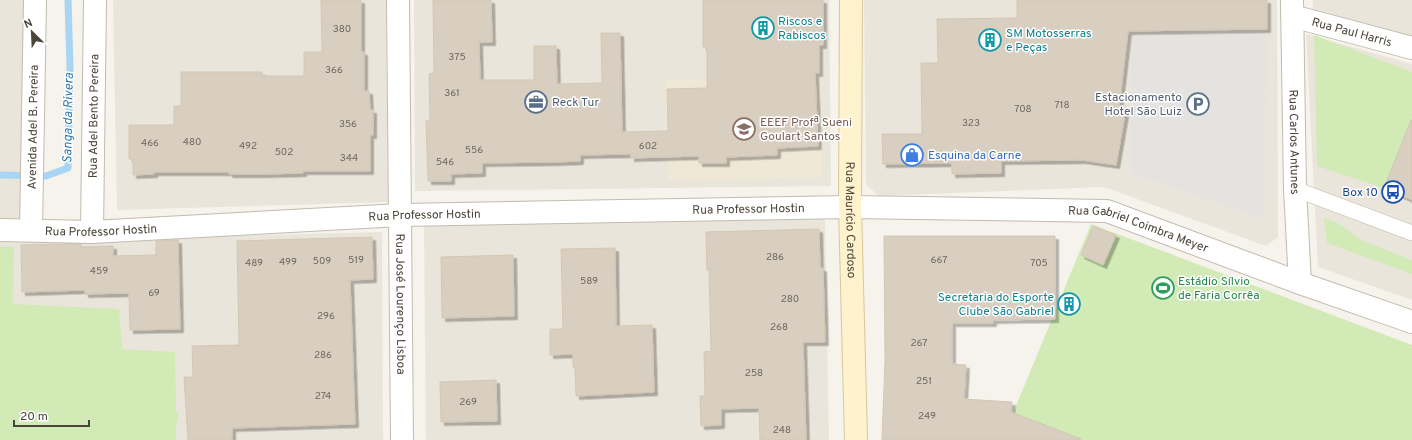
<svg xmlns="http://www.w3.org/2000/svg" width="1412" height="440" viewBox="0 0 1412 440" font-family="Overpass,sans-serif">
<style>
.residential{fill:#eae5da}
.education{fill:#efe8d6}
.green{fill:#d2eab5}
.parking{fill:#e5e3e0}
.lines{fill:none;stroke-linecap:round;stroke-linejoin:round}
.stream{stroke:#a9d4f2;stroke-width:7}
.building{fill:#d8cfc1;stroke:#d3c7b4;filter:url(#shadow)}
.service-casing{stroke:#c2bbae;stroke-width:16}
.minor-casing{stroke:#c2bbae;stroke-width:24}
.secondary-casing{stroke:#d6c79b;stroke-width:24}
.service{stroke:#fff;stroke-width:15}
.minor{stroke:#fff;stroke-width:22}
.secondary{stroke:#fff3cd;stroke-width:22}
.labels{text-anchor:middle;stroke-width:3;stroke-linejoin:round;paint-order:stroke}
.number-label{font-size:10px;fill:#6e675b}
.culture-label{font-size:12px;fill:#0d838f;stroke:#fff;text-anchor:start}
.street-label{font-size:12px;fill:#4b4439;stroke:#fff}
.service-label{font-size:12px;fill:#4e5e75;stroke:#fff;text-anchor:end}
.education-label{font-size:12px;fill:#785e54;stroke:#fff;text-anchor:start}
.shop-label{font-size:12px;fill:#366cbe;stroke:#fff;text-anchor:start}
.transit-label{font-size:12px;fill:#164399;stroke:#fff;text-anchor:end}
.leisure-label{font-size:12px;fill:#27864d;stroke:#fff;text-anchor:start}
.water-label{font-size:13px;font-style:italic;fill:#2e7ab2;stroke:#fff}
</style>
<defs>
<filter id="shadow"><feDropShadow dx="3.5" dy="3.5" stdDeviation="0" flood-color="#0004"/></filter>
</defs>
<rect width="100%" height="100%" fill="#f6f3ec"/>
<path class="residential" d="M0,0H33L40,218L0,219Z
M113,0H386L388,202L117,210Z
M414,0H829L831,186L415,191Z
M864,0H1277L1278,237L1266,246L1104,187L879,196L866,185Z
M1313,0H1412V39L1313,13Z
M1306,34L1412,64V300L1318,267Z
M825,217L829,440H426L424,226Z
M382,232L383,440H0V242Z"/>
<path class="education" d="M820,77L823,177L668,181L665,80Z"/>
<path class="green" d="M1314,35L1412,72V117L1384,188L1317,166Z
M1324,218L1338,223L1361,240L1412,260V274L1327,243Z
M1091,224L1412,345V440H1002Z
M14,246L13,304L119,309L122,349L175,352L176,412L179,413L176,426V440H0V247Z"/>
<path class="parking" d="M1266,33L1264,219L1130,173L1131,34Z"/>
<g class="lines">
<path class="stream" d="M0,175L46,176L68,168L70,67L68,0"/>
</g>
<path class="building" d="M321,0H361V52H364V91H369L370,110H373V135H370V171H303V173L266,174H229V172H154V174L133,175V159H129V125H174V106H181V72H262V76H304V52H322Z
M433,0H491L492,42H479L480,80H534V46H556L557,84L602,83L601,33H620L622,132L668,131L667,89L707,88V47H703V0H823V45H819V73H815L818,146L777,148V155L726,157V163H699V156L631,158V154L580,155V161L556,162L482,163V173L451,174V181H428L426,121H430L429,74L434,73Z
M1017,0H1267V29L1128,31L1119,107L1126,108L1116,165L1082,160L1001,161V173L952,174V163L883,164L882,134H922L921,63H938L937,19L1017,18Z
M1411,120H1412V200L1384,188Z
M1093,226L1116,235L1103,265L1081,255Z
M819,229L820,268H823L825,342H803L806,440H760L759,408L721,409V425L701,426L700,396H705L704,352L711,351L709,270H707L706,232Z
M884,236H1055V319L993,320V323H952V364L966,365L964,399L1012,402L1011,412L1081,439L1080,440H882L885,361Z
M372,237L373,279L350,280L355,424L232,428V440H188L184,377H193L192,346L239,345L237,241Z
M178,240L180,329L130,330L129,293L85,294V290L22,292L21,245L66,244H81V247L113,246V256L156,255V241Z
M615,248L616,326L652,325L654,392L576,396L575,367H573V354L550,355V329H563L561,249Z
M513,255L514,316L442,318L441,257Z
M496,380L497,421L441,422L440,382Z"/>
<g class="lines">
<g class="service-casing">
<path id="service" d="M1295,189L1412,233"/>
</g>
<g class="minor-casing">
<g id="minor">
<path id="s1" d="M398,0L402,440"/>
<path id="s2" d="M1292,0L1295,189L1300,283"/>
<path id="s3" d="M1292,16L1412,48"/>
<path id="s4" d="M0,230L92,232L401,215L850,207L1107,211L1300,283L1412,322"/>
<path id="s5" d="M31,230L35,0"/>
<path id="s6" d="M92,232L95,0"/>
</g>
</g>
<g class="secondary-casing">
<g id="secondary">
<path id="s7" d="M851,0L850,207L856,440"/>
</g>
</g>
<use href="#service" class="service"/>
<use href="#minor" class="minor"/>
<use href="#secondary" class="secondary"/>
</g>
<defs>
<g id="building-ring" transform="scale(1.15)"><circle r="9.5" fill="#fff" stroke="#0f9aa8" stroke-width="1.5"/><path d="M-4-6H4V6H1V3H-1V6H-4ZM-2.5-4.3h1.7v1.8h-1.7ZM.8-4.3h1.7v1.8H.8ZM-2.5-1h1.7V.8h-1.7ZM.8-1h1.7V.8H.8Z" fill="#0f9aa8"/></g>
<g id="office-ring" transform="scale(1.15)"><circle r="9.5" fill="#fff" stroke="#5c6f8a" stroke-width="1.5"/><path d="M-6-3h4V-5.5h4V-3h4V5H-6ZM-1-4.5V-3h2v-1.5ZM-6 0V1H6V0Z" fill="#5c6f8a"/></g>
<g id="parking-ring" transform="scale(1.15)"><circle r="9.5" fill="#fff" stroke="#5c6f8a" stroke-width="1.5"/><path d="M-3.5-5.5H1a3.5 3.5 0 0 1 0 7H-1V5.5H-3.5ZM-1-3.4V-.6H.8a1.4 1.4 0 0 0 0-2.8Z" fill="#5c6f8a"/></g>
<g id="school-ring" transform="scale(1.15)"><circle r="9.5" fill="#fff" stroke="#8d6e63" stroke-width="1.5"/><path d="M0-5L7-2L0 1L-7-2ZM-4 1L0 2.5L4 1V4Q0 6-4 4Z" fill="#8d6e63"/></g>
<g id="shop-ring" transform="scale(1.15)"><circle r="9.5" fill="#fff" stroke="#3f7fe0" stroke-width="1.5"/><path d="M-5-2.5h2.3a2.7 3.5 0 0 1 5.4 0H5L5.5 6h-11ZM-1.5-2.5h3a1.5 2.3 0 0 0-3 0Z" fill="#3f7fe0"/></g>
<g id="bus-ring" transform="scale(1.15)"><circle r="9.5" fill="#fff" stroke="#1a4fb4" stroke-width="1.5"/><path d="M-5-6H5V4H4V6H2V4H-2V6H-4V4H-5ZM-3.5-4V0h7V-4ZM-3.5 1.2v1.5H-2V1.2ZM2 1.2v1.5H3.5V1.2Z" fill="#1a4fb4"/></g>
<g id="stadium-ring" transform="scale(1.15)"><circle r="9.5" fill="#fff" stroke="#2e9e5b" stroke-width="1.5"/><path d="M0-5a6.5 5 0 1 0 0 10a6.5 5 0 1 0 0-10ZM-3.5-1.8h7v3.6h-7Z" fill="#2e9e5b"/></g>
</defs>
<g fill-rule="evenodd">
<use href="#building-ring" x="763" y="28"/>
<use href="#building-ring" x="990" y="40"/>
<use href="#office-ring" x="536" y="102"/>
<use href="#parking-ring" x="1198" y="104"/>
<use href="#school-ring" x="744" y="129"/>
<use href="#shop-ring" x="912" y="155"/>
<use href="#bus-ring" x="1393" y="192"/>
<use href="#stadium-ring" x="1163" y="288"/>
<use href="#building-ring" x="1069" y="304"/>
</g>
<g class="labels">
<g class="number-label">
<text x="342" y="32">380</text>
<text x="457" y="60">375</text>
<text x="334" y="73">366</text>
<text x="452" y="96">361</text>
<text x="1062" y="108">718</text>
<text x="1023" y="112">708</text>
<text x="971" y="126">323</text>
<text x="348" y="127">356</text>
<text x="192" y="145">480</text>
<text x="150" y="146">466</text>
<text x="248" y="149">492</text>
<text x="648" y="149">602</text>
<text x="474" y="153">556</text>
<text x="284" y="155">502</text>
<text x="349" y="161">344</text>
<text x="445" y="165">546</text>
<text x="775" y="260">286</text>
<text x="356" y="263">519</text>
<text x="939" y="263">667</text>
<text x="322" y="264">509</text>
<text x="288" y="265">499</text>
<text x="254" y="266">489</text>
<text x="1039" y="266">705</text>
<text x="99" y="274">459</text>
<text x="589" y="284">589</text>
<text x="154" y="296">69</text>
<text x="790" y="302">280</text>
<text x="326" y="319">296</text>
<text x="779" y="330">268</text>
<text x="919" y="346">267</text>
<text x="323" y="358">286</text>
<text x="754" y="376">258</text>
<text x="924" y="384">251</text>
<text x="323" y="399">274</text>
<text x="468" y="405">269</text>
<text x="927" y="419">249</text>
<text x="782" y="433">248</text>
</g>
<g class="culture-label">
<text x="778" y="25">Riscos e<tspan x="778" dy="14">Rabiscos</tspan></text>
<text x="1006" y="37">SM Motosserras<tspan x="1006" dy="14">e Peças</tspan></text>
<text x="1054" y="301" text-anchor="end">Secretaria do Esporte<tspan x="1054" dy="14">Clube São Gabriel</tspan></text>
</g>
<g class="street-label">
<text dy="4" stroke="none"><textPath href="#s3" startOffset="62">Rua Paul Harris</textPath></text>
<text dy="4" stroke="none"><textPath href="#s6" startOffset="116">Rua Adel Bento Pereira</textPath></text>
<text dy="4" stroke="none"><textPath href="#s5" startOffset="103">Avenida Adel B. Pereira</textPath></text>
<text dy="4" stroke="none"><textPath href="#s2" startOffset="142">Rua Carlos Antunes</textPath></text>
<text dy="4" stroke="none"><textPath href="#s4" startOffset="749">Rua Professor Hostin</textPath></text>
<text dy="4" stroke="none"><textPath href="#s4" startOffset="425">Rua Professor Hostin</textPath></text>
<text dy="4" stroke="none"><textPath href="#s7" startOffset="220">Rua Maurício Cardoso</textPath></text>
<text dy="4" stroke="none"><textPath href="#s4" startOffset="101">Rua Professor Hostin</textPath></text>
<text dy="4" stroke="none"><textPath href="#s4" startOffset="1142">Rua Gabriel Coimbra Meyer</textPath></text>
<text dy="4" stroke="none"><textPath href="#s1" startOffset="304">Rua José Lourenço Lisboa</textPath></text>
</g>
<g class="service-label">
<text x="1182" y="101">Estacionamento<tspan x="1182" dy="14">Hotel São Luiz</tspan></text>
<text x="552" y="106" text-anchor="start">Reck Tur</text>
</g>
<g class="education-label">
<text x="760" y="126">EEEF Profª Sueni<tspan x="760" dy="14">Goulart Santos</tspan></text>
</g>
<g class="shop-label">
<text x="928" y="159">Esquina da Carne</text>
</g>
<g class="transit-label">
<text x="1378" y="196">Box 10</text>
</g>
<g class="leisure-label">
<text x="1178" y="285">Estádio Sílvio<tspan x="1178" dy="14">de Faria Corrêa</tspan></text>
</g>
<g class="water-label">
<text transform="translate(67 118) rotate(-89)" y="5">Sanga da Rivera</text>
</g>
</g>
<g transform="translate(32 32) rotate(336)" stroke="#ffffff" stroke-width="3" paint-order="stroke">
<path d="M0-3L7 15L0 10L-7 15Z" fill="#4b4439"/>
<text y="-6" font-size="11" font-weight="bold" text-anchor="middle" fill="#4b4439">N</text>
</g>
<path d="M14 420v6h75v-6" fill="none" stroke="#4b4439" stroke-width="2"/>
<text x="20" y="420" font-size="12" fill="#4b4439" stroke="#ffffff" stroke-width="3" paint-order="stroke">20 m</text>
</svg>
